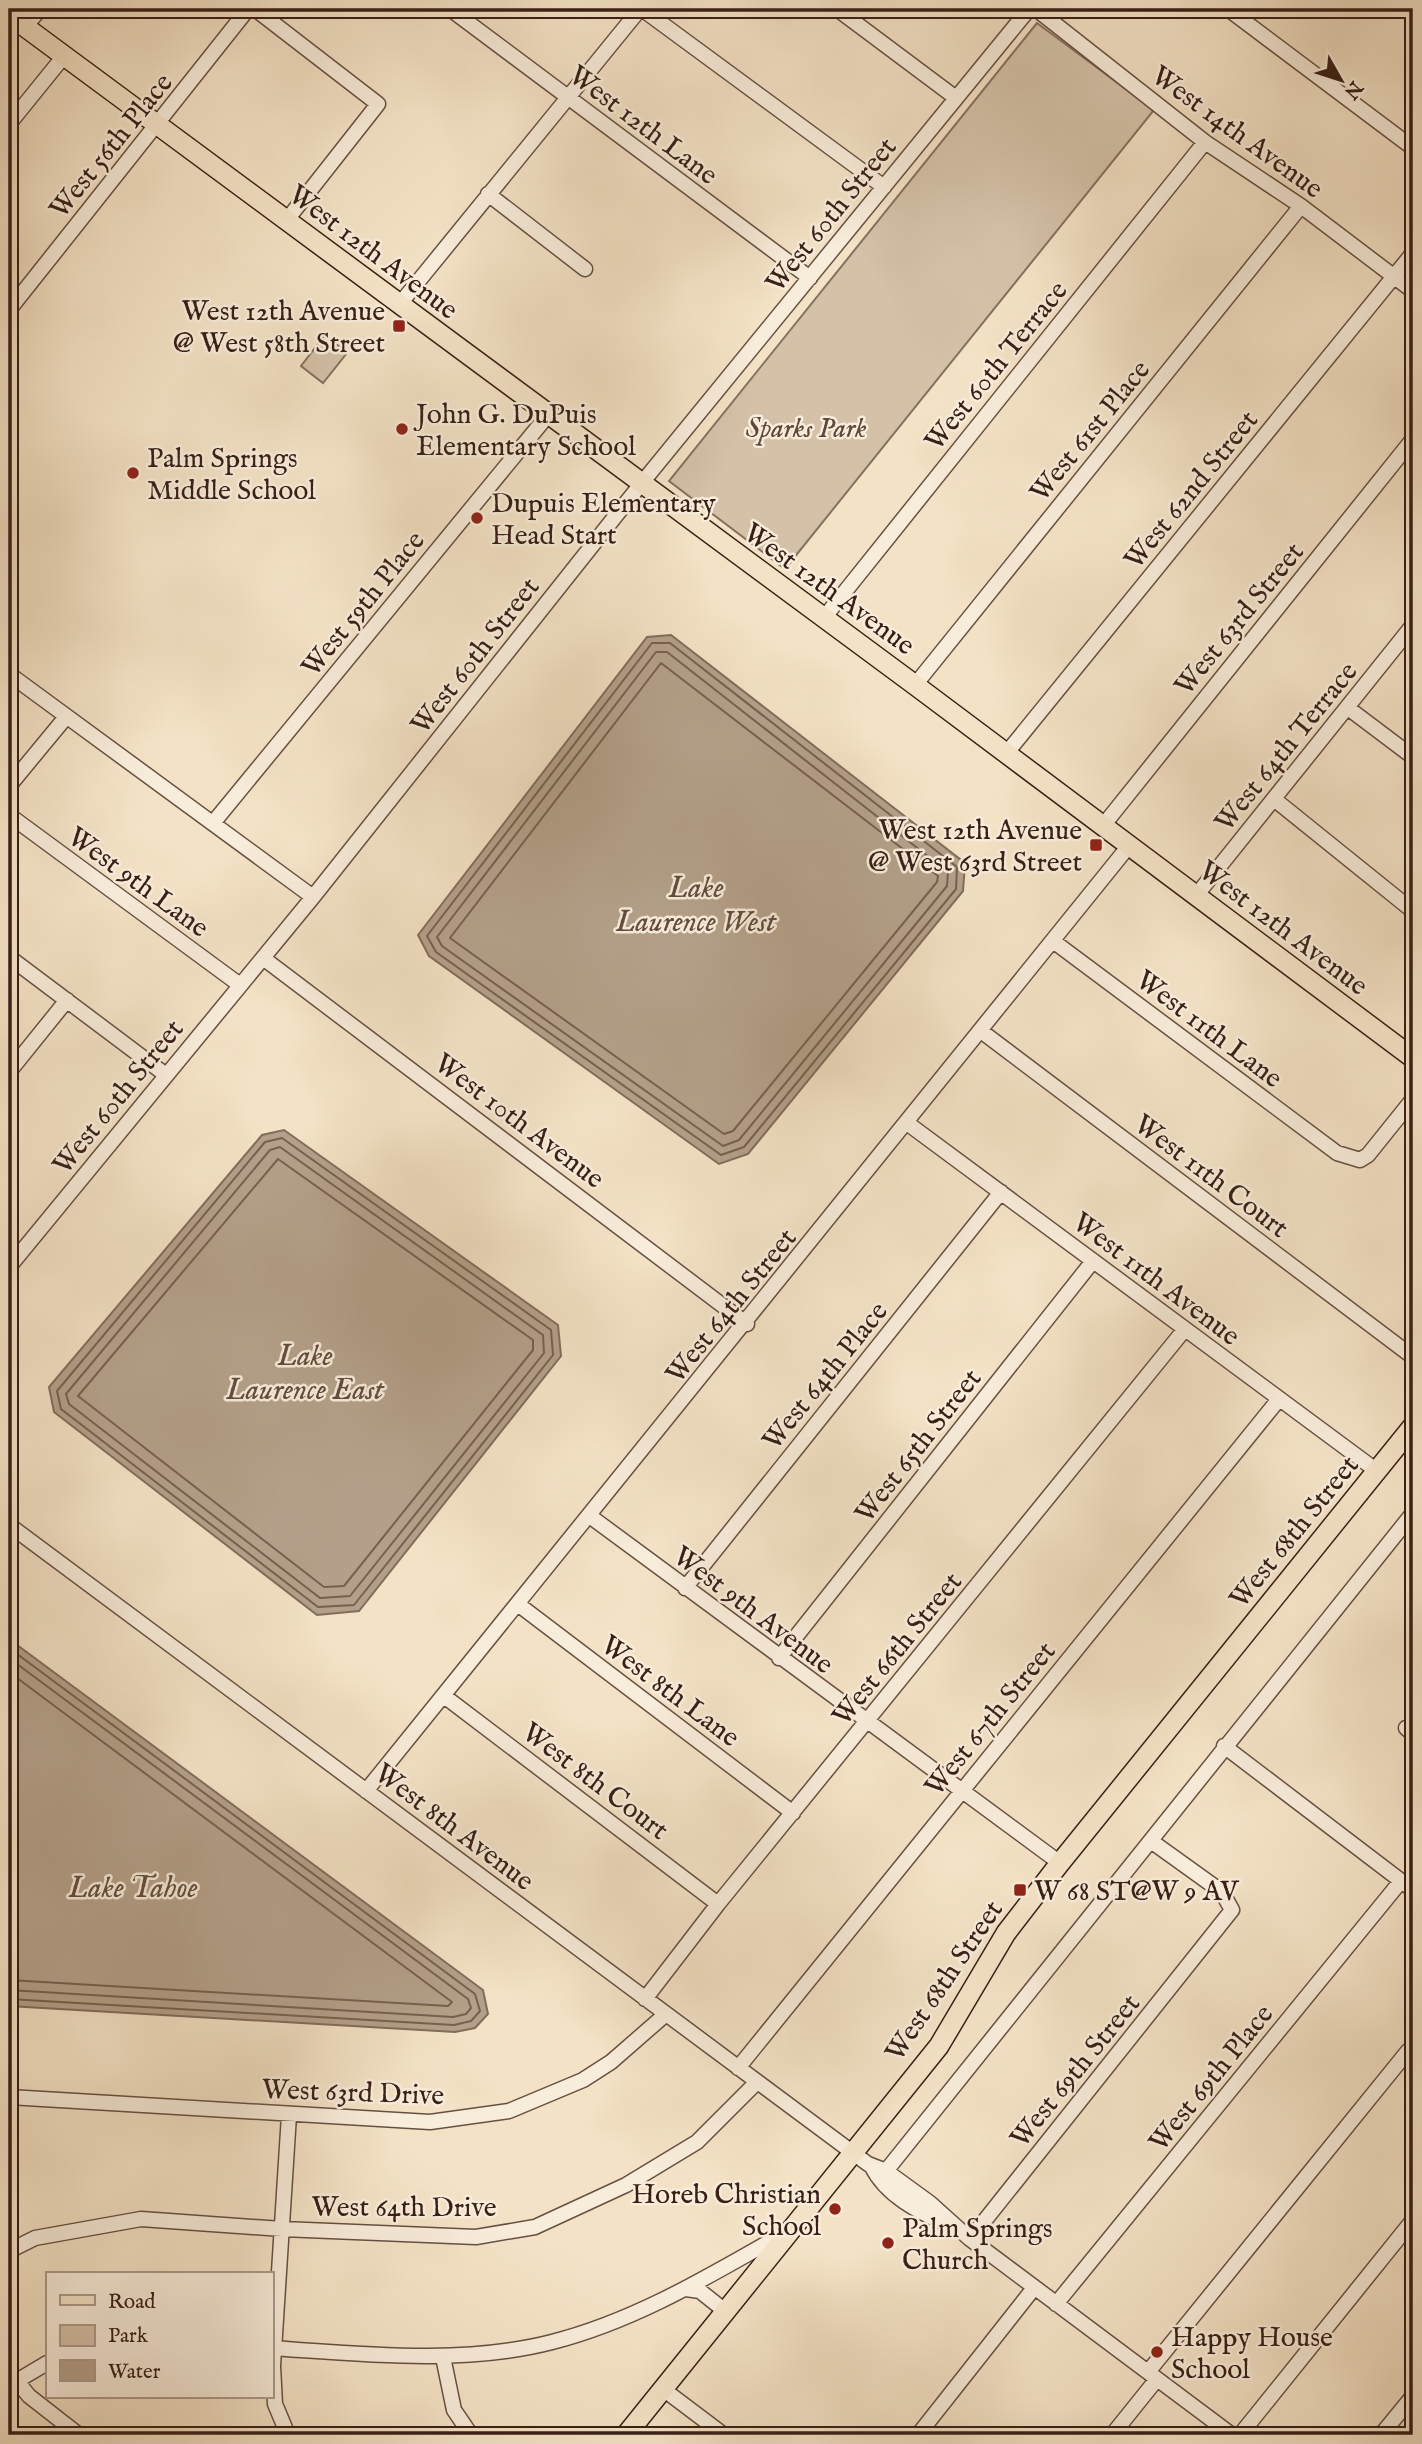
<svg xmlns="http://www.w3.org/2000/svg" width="1422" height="2444" viewBox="0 0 1422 2444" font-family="'IM FELL English',serif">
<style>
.green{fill:#d4c1a8;stroke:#86705f;stroke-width:2}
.water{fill:#b4a08a;stroke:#826c5c;stroke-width:2}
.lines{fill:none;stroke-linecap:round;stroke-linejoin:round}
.shore{stroke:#766050;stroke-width:2}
.minor-casing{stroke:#675042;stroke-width:17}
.major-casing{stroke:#381f16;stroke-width:22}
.minor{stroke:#f8ecda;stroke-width:14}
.major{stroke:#f4e2c6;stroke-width:19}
.poi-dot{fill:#8f2418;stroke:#f8ecda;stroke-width:2.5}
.labels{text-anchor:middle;stroke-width:5;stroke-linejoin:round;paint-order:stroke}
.street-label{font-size:28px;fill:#381f16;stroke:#f8ecda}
.poi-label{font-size:28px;fill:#381f16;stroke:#f8ecda;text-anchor:start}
.park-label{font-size:28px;font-style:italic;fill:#5f483a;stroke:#f8ecda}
.water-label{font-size:30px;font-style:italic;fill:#634c3f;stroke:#f8ecda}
</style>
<rect width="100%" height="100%" fill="#f4e2c6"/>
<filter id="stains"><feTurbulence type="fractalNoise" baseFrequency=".00286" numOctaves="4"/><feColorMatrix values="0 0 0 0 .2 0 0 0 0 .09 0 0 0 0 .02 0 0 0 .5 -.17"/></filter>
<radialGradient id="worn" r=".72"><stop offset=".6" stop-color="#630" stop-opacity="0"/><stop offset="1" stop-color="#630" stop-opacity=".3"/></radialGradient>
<path class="green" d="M1037,23L1154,110L785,569L669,481Z
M325,335L347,353L323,383L301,366Z"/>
<path class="water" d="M671,635L965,863L963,891L748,1154L719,1164L429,956L418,935L647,637Z
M284,1130L558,1325L561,1356L359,1611L317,1615L54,1412L49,1387L262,1135Z
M9,1639L483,1990L488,2014L475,2028L455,2032L9,2006Z"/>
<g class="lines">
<path class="shore" d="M652,643H670L957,867L956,889L744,1147L721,1155L436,952L427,936Z
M656,652H667L948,872L947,886L739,1140L723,1146L442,946L437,937Z
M661,663L938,876L937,882L733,1131L724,1134L450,938Z
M282,1138L551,1330L553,1355L354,1605L318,1607L61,1409L57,1391L265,1142Z
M280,1147L543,1335L544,1353L350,1596L320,1598L69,1404L66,1394L270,1150Z
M278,1159L533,1340V1350L344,1586L324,1587L78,1396Z
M9,1648L475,1994L480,2011L471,2021L454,2025L9,1999
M9,1658L468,1999L471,2008L466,2014L453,2017L9,1990
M9,1672L452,2002L448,2006L9,1980"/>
<g class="minor-casing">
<path id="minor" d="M255,9L378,104L286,221
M450,9L810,278
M642,9L884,187
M837,9L956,98
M1036,9L1205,142L1301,206L1413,291
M1228,9L1413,148
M25,27L40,9
M9,124L64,56
M488,194L585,269
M399,305L640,9
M9,310L248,9
M823,619L1205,142
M9,674L313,897
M915,685L1301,206
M1348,708L1413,757
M1005,755L1413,253
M9,786L66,717
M1274,799L1413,911
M9,815L240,985
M213,823L548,415
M1102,827L1413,439
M1195,897L1413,625
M1053,941L1337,1153L1360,1160L1368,1155L1413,1099
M9,957L166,1075
M263,958L747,1324
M981,1031L1413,1357
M9,1072L67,1000
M907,1123L1377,1471
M9,1267L313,897L641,484L1029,9
M591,1517L1060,1863
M9,1525L868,2164L886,2171L930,2203L970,2239L1232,2435
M685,1588L1001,1192
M519,1605L793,1813
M779,1658L1093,1261
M444,1696L718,1904
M1406,1728L1413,1734
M1224,1746L1413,1890
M366,1791L1128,847
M645,1999L718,1904L1185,1329
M738,2068L1279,1399
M9,2097L430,2122L509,2111L583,2080L611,2062L666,2014
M872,2167C886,2195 918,2212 947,2224
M886,2171L1413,1513
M970,2239L1232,1910L1222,1892L1151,1841
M9,2251L35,2238L141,2219L282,2229L476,2237L535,2227L626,2185L697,2142L757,2082
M686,2289L700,2291L725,2311
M1056,2304L1401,1881
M271,2348C361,2354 464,2365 552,2342C635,2321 709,2276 783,2234
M443,2357L454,2410L471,2435
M1148,2372L1408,2051L1413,2050
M16,2380L29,2396L79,2435
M10,2385L47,2363
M663,2389L724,2435
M288,2435L275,2404L273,2366L289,2115
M918,2435L1034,2288
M1112,2435L1157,2379
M1240,2435L1413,2220
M1381,2435L1413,2396"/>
</g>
<g class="major-casing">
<path id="major" d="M9,15L915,685L1413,1058
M626,2435L939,2046L1006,1933L1060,1863L1413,1426"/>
</g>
<use href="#minor" class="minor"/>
<use href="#major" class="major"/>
</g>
<g class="poi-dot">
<rect x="392" y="319" width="14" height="14" rx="3.5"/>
<circle cx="402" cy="429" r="7"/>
<circle cx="133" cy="473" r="7"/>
<circle cx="477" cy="518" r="7"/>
<rect x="1089" y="838" width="14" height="14" rx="3.5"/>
<rect x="1013" y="1883" width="14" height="14" rx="3.5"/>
<circle cx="835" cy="2209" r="7"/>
<circle cx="888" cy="2243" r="7"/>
<circle cx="1157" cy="2352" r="7"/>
</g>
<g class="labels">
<g class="street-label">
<text transform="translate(644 124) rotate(37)" y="10">West 12th Lane</text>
<text transform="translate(1238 131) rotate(36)" y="10">West 14th Avenue</text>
<text transform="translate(110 145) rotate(-51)" y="10">West 56th Place</text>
<text transform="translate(830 214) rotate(-51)" y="10">West 60th Street</text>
<text transform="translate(374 251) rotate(37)" y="10">West 12th Avenue</text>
<text transform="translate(995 365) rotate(-51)" y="10">West 60th Terrace</text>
<text transform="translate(1089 430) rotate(-51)" y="10">West 61st Place</text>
<text transform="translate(1190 489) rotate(-51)" y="10">West 62nd Street</text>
<text transform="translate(830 588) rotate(36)" y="10">West 12th Avenue</text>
<text transform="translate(362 603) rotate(-51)" y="10">West 59th Place</text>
<text transform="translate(1238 618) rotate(-51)" y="10">West 63rd Street</text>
<text transform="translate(474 655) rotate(-52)" y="10">West 60th Street</text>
<text transform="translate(1285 746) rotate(-51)" y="10">West 64th Terrace</text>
<text transform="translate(139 881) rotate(36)" y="10">West 9th Lane</text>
<text transform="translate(1284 927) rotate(37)" y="10">West 12th Avenue</text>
<text transform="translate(1210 1028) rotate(37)" y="10">West 11th Lane</text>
<text transform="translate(117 1096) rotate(-51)" y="10">West 60th Street</text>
<text transform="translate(520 1120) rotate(37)" y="10">West 10th Avenue</text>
<text transform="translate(1212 1175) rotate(37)" y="10">West 11th Court</text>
<text transform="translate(1157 1278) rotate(37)" y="10">West 11th Avenue</text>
<text transform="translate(730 1305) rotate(-51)" y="10">West 64th Street</text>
<text transform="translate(824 1375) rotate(-51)" y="10">West 64th Place</text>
<text transform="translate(917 1445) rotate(-52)" y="10">West 65th Street</text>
<text transform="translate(1293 1531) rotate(-51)" y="10">West 68th Street</text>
<text transform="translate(754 1609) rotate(37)" y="10">West 9th Avenue</text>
<text transform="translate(896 1648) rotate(-51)" y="10">West 66th Street</text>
<text transform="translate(671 1690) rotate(37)" y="10">West 8th Lane</text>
<text transform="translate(989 1718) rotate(-51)" y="10">West 67th Street</text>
<text transform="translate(596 1780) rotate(37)" y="10">West 8th Court</text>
<text transform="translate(455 1826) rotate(37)" y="10">West 8th Avenue</text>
<text transform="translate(943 1980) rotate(-56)" y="10">West 68th Street</text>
<text transform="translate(1074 2070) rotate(-51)" y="10">West 69th Street</text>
<text transform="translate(1210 2077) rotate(-51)" y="10">West 69th Place</text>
<text transform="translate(353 2091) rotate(2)" y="10">West 63rd Drive</text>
<text x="404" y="2216">West 64th Drive</text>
</g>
<g class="poi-label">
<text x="385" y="320" text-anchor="end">West 12th Avenue<tspan x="385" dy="32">@ West 58th Street</tspan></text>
<text x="416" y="423">John G. DuPuis<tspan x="416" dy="32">Elementary School</tspan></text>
<text x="147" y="467">Palm Springs<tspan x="147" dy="32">Middle School</tspan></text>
<text x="491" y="512">Dupuis Elementary<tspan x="491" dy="32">Head Start</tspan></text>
<text x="1082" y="839" text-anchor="end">West 12th Avenue<tspan x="1082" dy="32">@ West 63rd Street</tspan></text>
<text x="1034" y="1900">W 68 ST@W 9 AV</text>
<text x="821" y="2203" text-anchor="end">Horeb Christian<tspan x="821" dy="32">School</tspan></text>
<text x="902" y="2237">Palm Springs<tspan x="902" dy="32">Church</tspan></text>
<text x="1171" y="2346">Happy House<tspan x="1171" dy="32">School</tspan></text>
</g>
<g class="park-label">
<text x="806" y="437">Sparks Park</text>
</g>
<g class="water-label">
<text x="696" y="897">Lake<tspan x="696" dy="34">Laurence West</tspan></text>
<text x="305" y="1365">Lake<tspan x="305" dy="34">Laurence East</tspan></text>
<text x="133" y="1897">Lake Tahoe</text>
</g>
</g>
<rect width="1422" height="2444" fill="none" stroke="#f4e2c6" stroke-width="35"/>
<rect x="10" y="10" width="1401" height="2423" fill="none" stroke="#381f16" stroke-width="3.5"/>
<rect x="18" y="18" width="1387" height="2409" fill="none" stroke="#381f16" stroke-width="2"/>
<rect x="46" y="2272" width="228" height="126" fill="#f8ecda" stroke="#ab9a8c" stroke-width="2"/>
<rect x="60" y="2295" width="35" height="10" fill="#f4e2c6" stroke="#ab9a8c" stroke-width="2"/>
<text x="108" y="2308" font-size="21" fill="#381f16">Road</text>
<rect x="60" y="2325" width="35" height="21" fill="#d4c1a8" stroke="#ab9a8c" stroke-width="2"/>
<text x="108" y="2342" font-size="21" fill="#381f16">Park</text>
<rect x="60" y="2360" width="35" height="21" fill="#b4a08a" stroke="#ab9a8c" stroke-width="2"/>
<text x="108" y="2378" font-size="21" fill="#381f16">Water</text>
<g transform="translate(1341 80) rotate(129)" stroke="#f8ecda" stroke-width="5" paint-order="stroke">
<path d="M0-5L12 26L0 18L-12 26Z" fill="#381f16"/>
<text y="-10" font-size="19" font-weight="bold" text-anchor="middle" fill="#381f16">N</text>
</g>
<rect width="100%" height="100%" filter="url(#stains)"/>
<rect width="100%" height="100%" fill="url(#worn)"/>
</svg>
